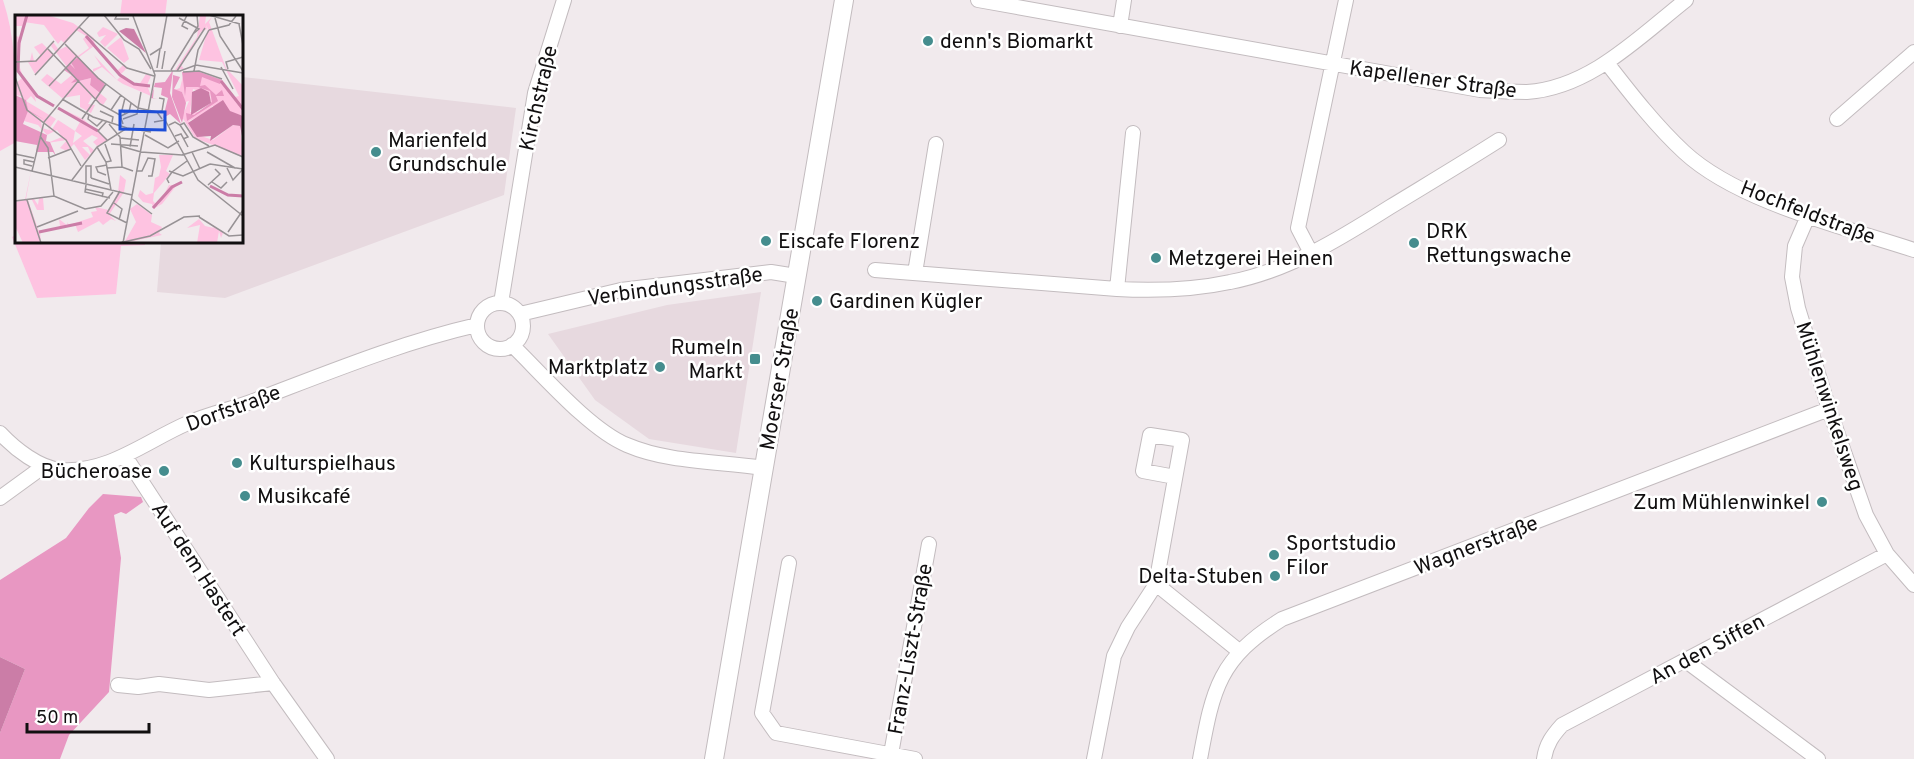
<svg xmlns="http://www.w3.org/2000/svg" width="1914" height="759" viewBox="0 0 1914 759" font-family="Overpass,sans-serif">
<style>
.built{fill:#e7d9df}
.green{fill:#fec3e1}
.forest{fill:#e897c2}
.water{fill:#cb7da7}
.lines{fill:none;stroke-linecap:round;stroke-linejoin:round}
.street-casing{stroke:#c3bcbf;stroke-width:16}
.secondary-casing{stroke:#c3bcbf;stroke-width:20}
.street{stroke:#fff;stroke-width:14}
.secondary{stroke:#fff;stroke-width:18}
.poi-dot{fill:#458d8e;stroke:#fff;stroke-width:2}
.labels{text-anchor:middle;stroke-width:5;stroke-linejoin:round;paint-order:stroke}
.poi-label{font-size:21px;fill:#110f10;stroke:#fff;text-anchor:start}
.street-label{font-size:21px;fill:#110f10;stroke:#fff}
.inset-river{fill:none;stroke:#cb7da7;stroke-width:3}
.inset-road{fill:none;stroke:#979295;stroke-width:1.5}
.view{fill:#1d4ed8;fill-opacity:0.15;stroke:#1d4ed8;stroke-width:3}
.inset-edge{fill:none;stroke:#110f10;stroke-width:3}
</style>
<rect width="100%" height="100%" fill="#f1eaed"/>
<path class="built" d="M242,77L516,108L504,195L225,298L157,292L161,242H242Z
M761,292L736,453L649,439L595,400L548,334L667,305Z"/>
<path class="green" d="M0,0H3C18,45 16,94 16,142L0,151Z
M122,0H167L165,16H120Z
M16,235V242H145V245L121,246L116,294L37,298L12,237Z"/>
<path class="forest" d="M103,494L141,497L143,502L126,514L121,512L114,515L121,558L109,692L69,735L60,759H0V733L25,669L0,657V580L66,538L89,508Z"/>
<path class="water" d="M0,657L25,669L0,733Z"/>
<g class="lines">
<g class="street-casing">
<path id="street" d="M978,0L1480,90C1495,91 1511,92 1527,92C1590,88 1639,37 1686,0
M1120,26L1124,0
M1607,63C1631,94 1656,126 1684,152C1738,202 1844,227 1914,250
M1837,119L1914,52
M1808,216L1795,246L1792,277L1798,308L1829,409L1866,515L1887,554L1914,585
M1311,253L1298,228L1346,0
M875,270L1117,289C1155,291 1193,290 1230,282C1288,271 1341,238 1390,207C1426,185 1463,163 1499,140
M915,273L936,144
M1117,289L1133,133
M501,303L535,93L564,0
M477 326a23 23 0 1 1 46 0a23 23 0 1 1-46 0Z
M520,314L621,290L771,272L796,276
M512,345C542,374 590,430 627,445C669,463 719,461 764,468
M0,433C15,449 39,468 61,470C109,473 146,441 188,423C211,413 237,408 261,398C332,371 403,342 477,325
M125,456L273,683L327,759
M1175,477L1143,471L1150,435L1182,440L1156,584L1239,651
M0,498L44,466
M789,563L762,713L776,733L915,759
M1686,661L1818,759
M118,685L138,687L159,684L209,690L273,683
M891,754L929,544
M1094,759L1114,656L1128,627L1156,584
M1200,759C1213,689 1218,659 1282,619L1829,409
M1544,759C1546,744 1553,735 1562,725L1887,554"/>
</g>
<g class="secondary-casing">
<path id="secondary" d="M714,759L844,0"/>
</g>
<use href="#street" class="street"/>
<use href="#secondary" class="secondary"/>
</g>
<g class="poi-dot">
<circle cx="928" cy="41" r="6"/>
<circle cx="376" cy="152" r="6"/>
<circle cx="766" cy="241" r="6"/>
<circle cx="1414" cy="243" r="6"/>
<circle cx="1156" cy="258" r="6"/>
<circle cx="817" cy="301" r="6"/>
<rect x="749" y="353" width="12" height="12" rx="3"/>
<circle cx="660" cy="367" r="6"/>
<circle cx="237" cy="463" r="6"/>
<circle cx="164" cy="471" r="6"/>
<circle cx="245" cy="496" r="6"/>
<circle cx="1822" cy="502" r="6"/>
<circle cx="1274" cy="555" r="6"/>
<circle cx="1275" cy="576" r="6"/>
</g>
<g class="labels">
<g class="poi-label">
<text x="940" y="48">denn's Biomarkt</text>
<text x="388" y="147">Marienfeld<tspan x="388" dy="24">Grundschule</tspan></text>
<text x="1426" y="238">DRK<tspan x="1426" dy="24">Rettungswache</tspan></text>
<text x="778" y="248">Eiscafe Florenz</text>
<text x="1168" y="265">Metzgerei Heinen</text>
<text x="829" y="308">Gardinen Kügler</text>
<text x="743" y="354" text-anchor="end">Rumeln<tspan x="743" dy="24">Markt</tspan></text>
<text x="648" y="374" text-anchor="end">Marktplatz</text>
<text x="249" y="470">Kulturspielhaus</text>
<text x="152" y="478" text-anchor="end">Bücheroase</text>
<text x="257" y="503">Musikcafé</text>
<text x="1810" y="509" text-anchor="end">Zum Mühlenwinkel</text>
<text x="1286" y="550">Sportstudio<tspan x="1286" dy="24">Filor</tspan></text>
<text x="1263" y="583" text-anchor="end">Delta-Stuben</text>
</g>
<g class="street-label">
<text transform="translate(1433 79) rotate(8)" y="7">Kapellener Straße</text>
<text transform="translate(538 98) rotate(-77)" y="7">Kirchstraße</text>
<text transform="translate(1808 212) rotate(21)" y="7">Hochfeldstraße</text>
<text transform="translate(675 286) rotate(-8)" y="7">Verbindungsstraße</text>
<text transform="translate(779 379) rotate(-80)" y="7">Moerser Straße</text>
<text transform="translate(1830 406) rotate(72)" y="7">Mühlenwinkelsweg</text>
<text transform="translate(233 408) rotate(-20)" y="7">Dorfstraße</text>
<text transform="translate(1476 545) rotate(-21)" y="7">Wagnerstraße</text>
<text transform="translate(199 569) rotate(57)" y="7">Auf dem Hastert</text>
<text transform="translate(910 649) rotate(-80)" y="7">Franz-Liszt-Straße</text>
<text transform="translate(1707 649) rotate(-28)" y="7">An den Siffen</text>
</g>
</g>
<g transform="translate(15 15)">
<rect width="228" height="228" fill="#f1eaed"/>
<path d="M0,0H32L58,8L79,23L80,32L102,56L109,49L112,53L106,59L117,67L124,70L131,59L136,61L132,70L136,81L108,69L102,65L87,52L78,57V54L86,51L79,40L102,65L106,61L79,31L56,48L60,54L52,52L36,31L38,27L44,35L52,31L63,41L74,33L68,24L71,21L61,15L50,29L46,25L43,29L29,10L9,7L3,46H15L17,37L19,46L26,41L19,32L27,28L39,40L20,59L13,47H3L9,65L27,84L68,104L93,125L82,131L78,127L83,123L77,120L68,126L79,135L76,139L73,132H67L75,140L70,145L59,129L52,136L45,133L52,125L32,128L47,122L42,115L32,120L23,110L9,106L12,96L26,105L27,113L34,115L33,110L13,95L6,81L0,80V69L7,63L0,47V21L5,22L7,11H0ZM19,78L66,105L60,116L67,121L58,128L60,116L43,105L36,116L34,114L41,104L11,86L16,81L21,87ZM185,0L191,1L190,9L197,2L194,7L211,53L228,71V101L197,91L194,97L174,106L183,120L198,125L218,110L225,111L228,142L180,123L167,102L174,86L170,87L167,77L159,75L165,73L169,57L205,64L220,82L224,81L207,47L184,45L193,14L191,10L192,14L186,17L166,50L169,54L160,55L182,22ZM178,74L195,79L196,88L183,97H175ZM88,12L103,19L90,32L85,27L91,20L84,22L82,18ZM106,22L114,44L109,48L92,33ZM32,59L46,69L58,59L64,66L76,63L75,70L92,84L88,90L77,82L73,89L80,90L76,98L65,92V80L47,83L26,65ZM144,140H158L151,156L155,159L139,178L138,186L143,191L154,170L161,171L147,189L138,194L137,189L128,187L123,181L125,175L131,180L138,178L140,163L144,161L146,152ZM16,156L11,184H19L23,190L24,183H28L29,195H22L17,185H13L24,217L36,214L25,217L26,228H8L0,211V187L10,185ZM105,160L111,165L109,177L94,200L101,206L96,204L88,210L84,206L63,217L60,209L54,211L41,214L45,211L44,204L53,211L52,207L54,210L78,202L76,197L82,196L80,192L94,195L103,177ZM122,189L137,200L136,207L147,212L144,218L147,220L109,228L121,207L115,194ZM184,204L190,211L199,213L191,205L208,218L206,223L204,216L202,228H182L185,210L172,213Z" fill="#fec3e1" fill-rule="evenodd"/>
<path d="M63,42L90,69L85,78L75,70L76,63L56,68L61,63L49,55L55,49L60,54L56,48ZM158,55L155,78L166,109L155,99L148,103L153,83L146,80L147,73L139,72L138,83L142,84L136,83L140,68L150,67ZM182,56L207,65L205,69L187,62L185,71L190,70L201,80L207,75L209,81H201L203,86L172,106L171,98L179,100L197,87L195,76L183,72H171L170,81L167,57ZM158,60L165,62L159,74L167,77L171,88L167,108L157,82ZM0,80L11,85L13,95L30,105L13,96L8,109L32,120L31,126L35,127L41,141L38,137H21L22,130L0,126Z" fill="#e897c2"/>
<path d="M111,13L119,14L131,38L104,16ZM186,73L194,77L196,88L176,100L177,77ZM208,85L215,96L228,101V126L225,111L218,110L195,126L196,121L182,122L173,108Z" fill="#cb7da7"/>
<path class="inset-river" d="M12,0L4,28L3,56L22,81L39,91M71,21L105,60L119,69L135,71M206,66L228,94M43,93L83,116M195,171L213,180L228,181M138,193L157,172L167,167M24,217L67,208"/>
<path class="inset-road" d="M89,0L109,25L124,34L136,54M102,0L100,4H114M172,0L167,11L173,14M194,0L225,9M164,3L184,14L178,19M200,3L205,21L228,56M224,9L228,30M64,12L112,53L139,61M194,15L214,10L221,1M50,29L83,63L123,93L142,97L147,104M33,34L85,89L105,100L108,109M135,40L146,33L152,0M0,47L21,46L39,26M206,52L218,74M142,53L145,34M147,54L150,36M213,54L211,47L228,42M156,55L183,11L182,0M139,56H165L181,50L228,58M162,56L190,13M179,56L183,35L194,15M168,57L184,56L207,64M20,60L75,0M0,62L12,95L51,125L66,151M34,71L62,41M110,83L107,95L111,99M47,84L78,102L112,113M96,95L106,80M85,96L98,102L97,107M143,97L147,96L149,84L144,83M74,99L73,104L82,111L88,105M106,101L114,97L116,88M67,104L91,69M108,104L122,99L126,77M92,106L83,116L93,126M139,107L150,105L183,165L228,201M94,109L105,122L107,152M154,110L160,107L165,110L173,122L168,124M165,110L169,108L178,122L194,131M130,120L153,133L164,126M25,121L33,133L39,181M160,121L166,119L173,132M105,123L124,125M90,129L96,146L91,147M96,129L123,131M105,131L126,137M82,132L91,147L96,175M115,132L119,109M126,137L167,140L200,130L228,142M177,137L185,154M192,137L220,153M0,139L19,143M33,143L56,134M195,149L228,154M17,151L9,149V145L19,147M0,152L117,180M92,153L107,152L118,156M212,153L218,165L228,154M17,156L29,107L64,65M122,156H127L133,143L140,144L137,161H133M154,156L168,161L195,149M91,160L83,157L81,152L92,150M76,163L94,169M57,165L82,132L112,113L136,117M197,167L206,173L212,167M71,168V151H76V163M154,168L152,164L157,157L172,146M71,170L70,177L95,183M193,170L205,159L200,154M70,174L88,178L87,182M105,176L92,198L112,208M117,184L137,199M12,185L26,228M0,186L39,181L70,194L86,191L98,177M99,188L107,194L104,205M184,202L214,221L228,220M22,212L63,196M213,217L228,195M104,228L135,221L169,202L185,201M108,228L140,60L118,1"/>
<path class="view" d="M105,96L150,97V115L105,114Z"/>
<rect width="228" height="228" class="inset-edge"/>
</g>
<path d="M27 723v9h122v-9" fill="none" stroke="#110f10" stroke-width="3"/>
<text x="36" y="723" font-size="18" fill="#110f10" stroke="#ffffff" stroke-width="4.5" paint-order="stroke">50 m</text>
</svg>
